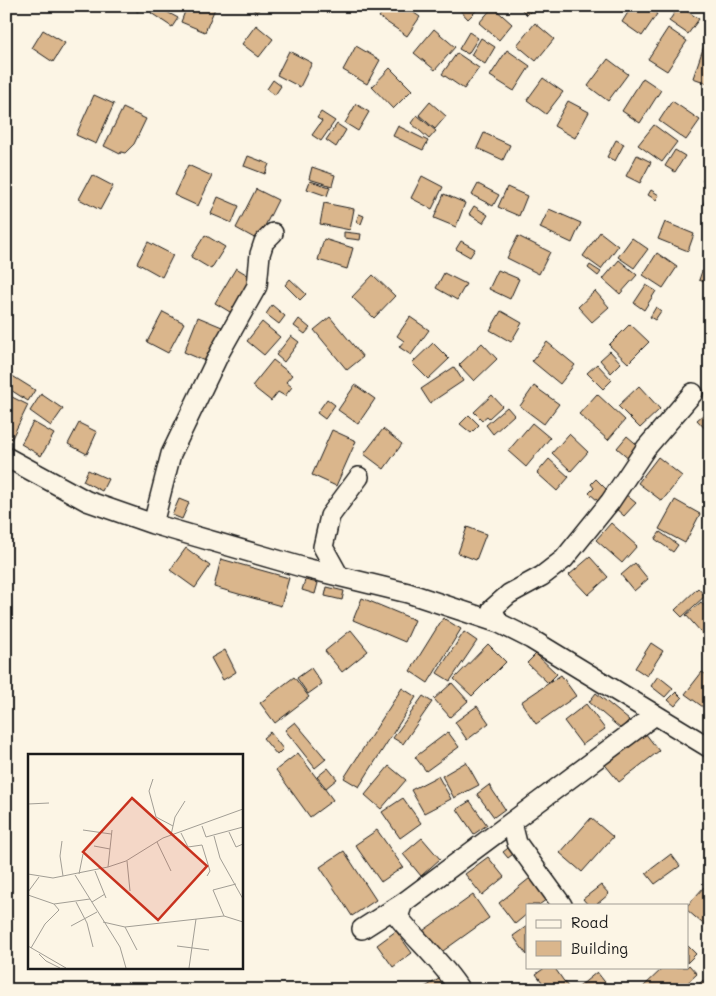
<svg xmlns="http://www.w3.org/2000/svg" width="716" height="996" viewBox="0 0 716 996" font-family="Mali,sans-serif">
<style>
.building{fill:#dab68c;stroke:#1c1c1c}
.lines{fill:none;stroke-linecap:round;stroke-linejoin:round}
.minor-casing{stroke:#1c1c1c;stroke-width:22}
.minor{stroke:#fcf5e5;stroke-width:19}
.inset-road{fill:none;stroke:#a29e95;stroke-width:1}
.view{fill:#c8321e;fill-opacity:0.15;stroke:#c8321e;stroke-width:2.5}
.inset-edge{fill:none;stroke:#1c1c1c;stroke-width:2.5}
</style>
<rect width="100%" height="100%" fill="#fcf5e5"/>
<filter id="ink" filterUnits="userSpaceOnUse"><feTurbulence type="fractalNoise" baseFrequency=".02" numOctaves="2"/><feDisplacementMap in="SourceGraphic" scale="10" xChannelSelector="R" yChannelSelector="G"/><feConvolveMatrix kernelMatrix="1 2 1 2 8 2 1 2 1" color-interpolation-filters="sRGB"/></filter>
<g filter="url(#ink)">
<path class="building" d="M129,6H146L137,12L134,6L130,9Z
M156,6L178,18L172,27L151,13Z
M187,6H216L205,32L181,22Z
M247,6H261L257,12Z
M386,6H404L420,17L407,36L379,17Z
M456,6H481L468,19Z
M518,6H536L527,15Z
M632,6H645L657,14L642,36L622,22Z
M679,6L699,19L688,34L669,21Z
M493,7L512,24L499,40L479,23Z
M535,23L554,39L536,61L517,45Z
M256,25L273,39L259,57L242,44Z
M668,28L687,41L667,71L648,59Z
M434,29L455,47L435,70L414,53Z
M43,30L65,43L53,62L32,48Z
M469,32L478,38L468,54L459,49Z
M481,38L495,47L485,64L471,55Z
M706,40L710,41V84L693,78Z
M356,46L380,60L367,84L343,70Z
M507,50L530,66L514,91L490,76Z
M289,51L312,63L300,87L277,75Z
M457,53L479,68L464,89L442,74Z
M608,59L628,74L608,101L588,86Z
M390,68L412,90L393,109L372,87Z
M543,78L563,92L546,114L527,100Z
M643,78L661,90L640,123L622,111Z
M273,80L281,86L275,95L267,89Z
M94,95L114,104L96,144L76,135Z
M568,101L589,112L575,138L554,126Z
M672,101L700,120L686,140L659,121Z
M430,102L446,116L435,129L419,115Z
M356,104L369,112L358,131L345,123Z
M123,108L146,119L134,144L125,153L121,152L120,154L104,146Z
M321,112L335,121L321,141L312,135L322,121L317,118Z
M417,115L436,131L429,139L411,123Z
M337,124L346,130L336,147L326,140Z
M654,125L677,142L662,162L638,145Z
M398,126L428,141L423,150L393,136Z
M484,133L510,145L503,160L477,148Z
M616,140L624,144L615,161L607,157Z
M675,150L685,156L675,172L665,166Z
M637,155L651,162L640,183L626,176Z
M248,156L269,164L265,174L244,166Z
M188,165L212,176L198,206L174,195Z
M312,167L335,175L332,186L309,179Z
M92,175L113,186L100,210L79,199Z
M422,176L443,187L432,209L411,198Z
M705,176L710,179L709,186L702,181Z
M310,181L330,187L327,196L307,189Z
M478,184L499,195L493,206L472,195Z
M507,187L527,196L519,216L498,207Z
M256,189L278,200L258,240L236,228Z
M651,190L659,195L656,200L648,195Z
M710,191V208L703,204Z
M444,194L465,203L456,227L434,218Z
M218,197L239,206L232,223L211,214Z
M324,203L354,209L350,230L320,224Z
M474,206L488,215L483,223L469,214Z
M549,209L581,223L572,243L540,228Z
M359,214L364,216L361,224L356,222Z
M665,222L694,234L688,251L658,239Z
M344,232L361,234L360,240L344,238Z
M600,232L618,246L601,269L583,256Z
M205,235L225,247L211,269L191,257Z
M518,236L550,252L539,274L507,258Z
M632,238L648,249L634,268L618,257Z
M324,239L353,248L347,269L318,260Z
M461,241L475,249L470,257L456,249Z
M148,242L173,255L162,277L137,263Z
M657,253L677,267L663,288L643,275Z
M619,260L637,275L620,294L603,279Z
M590,265L601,272L598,276L588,268Z
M236,268L256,280L235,315L215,303Z
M498,270L519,279L510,299L489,289Z
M702,271L710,274V284L699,280Z
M444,273L466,284L457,300L436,288Z
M373,275L395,296L374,318L352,297Z
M290,279L306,294L300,300L285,285Z
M646,285L656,291L644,310L634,303Z
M595,291L609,307L592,322L578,307Z
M272,305L285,316L279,324L266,314Z
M656,307L661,311L655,320L650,317Z
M501,311L522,323L511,342L490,330Z
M163,312L184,323L168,353L147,342Z
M198,317L222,327L207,362L184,352Z
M330,317L363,357L347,370L314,330Z
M410,317L429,330L411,355L399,347L404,341L397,336Z
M299,319L310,328L305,334L294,326Z
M262,322L280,337L264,355L247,341Z
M630,324L649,342L628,363L609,345Z
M291,336L299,342L284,362L276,355Z
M547,342L575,365L560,384L532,361Z
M433,343L449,359L428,379L412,363Z
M482,343L497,359L474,381L459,365Z
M610,351L621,363L611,373L600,360Z
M273,360L292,375L286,382L292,387L285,396L278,392L271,401L252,386Z
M597,364L612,380L603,389L587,373Z
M454,367L463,381L430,403L421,389Z
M6,372L35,390L28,401L6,387Z
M355,385L375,399L358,424L338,410Z
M534,386L559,404L544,424L520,406Z
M639,386L660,409L640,428L618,406Z
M41,394L63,409L51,426L30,411Z
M597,394L625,420L608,440L579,414Z
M8,395L28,405L10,442L6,440Z
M492,395L502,406L489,418L487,416L482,420L474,412Z
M327,399L335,405L325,419L317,413Z
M507,407L514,415L493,434L486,425Z
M710,409V434L697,420Z
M469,415L479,425L471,433L460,424Z
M33,422L54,434L41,456L21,444Z
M79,423L97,432L87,454L68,444Z
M532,423L550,438L526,467L508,451Z
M383,429L402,444L384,469L364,454Z
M332,430L356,441L336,486L312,475Z
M569,434L588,452L571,471L552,453Z
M627,436L641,448L631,460L617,448Z
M658,457L682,476L662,501L638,483Z
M549,459L569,477L557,491L537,473Z
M88,470L108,479L102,491L83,481Z
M596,479L608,491L598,501L589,493L594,488L591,484Z
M625,494L636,503L624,516L614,507Z
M179,499L189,503L182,519L172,515Z
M675,500L700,514L685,543L659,529Z
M611,523L637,546L622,563L596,540Z
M467,527L486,534L476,560L458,553Z
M660,532L678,545L673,552L655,539Z
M186,548L210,566L195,588L170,570Z
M590,557L608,577L588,595L569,575Z
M221,559L289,578L281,606L214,587Z
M635,563L648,579L634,591L621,575Z
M305,580L318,583L315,594L302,590Z
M327,587L344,591L342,600L325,596Z
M698,588L705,596L682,617L675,610Z
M362,598L415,620L405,642L353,620Z
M701,602L710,612V638L708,640L686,615Z
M443,618L461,629L428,683L410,671Z
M351,630L368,651L342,672L325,651Z
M464,632L477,641L450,681L437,673Z
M651,643L663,651L647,676L635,668Z
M488,644L506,662L472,696L454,679Z
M225,650L236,672L223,680L211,658Z
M536,654L557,674L548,683L527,663Z
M311,668L322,684L308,694L297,678Z
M702,672L710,677V698L703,707L685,694Z
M561,675L576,696L536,724L521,702Z
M658,676L673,688L665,697L651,686Z
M294,677L309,697L275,723L260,703Z
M452,683L468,701L450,717L434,699Z
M402,688L416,697L359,787L344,778Z
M676,692L682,698L675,706L668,700Z
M596,693L629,720L621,729L589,702Z
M423,696L432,702L403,744L393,738Z
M586,704L605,729L582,745L564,721Z
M477,706L489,723L467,740L455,722Z
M295,722L326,759L315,768L285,730Z
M642,729L659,751L619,782L602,761Z
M270,732L283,749L277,755L263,738Z
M448,732L459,747L426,771L415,757Z
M298,753L333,800L310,817L276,770Z
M466,762L479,785L454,798L442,776Z
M389,766L406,780L381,809L365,795Z
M328,768L337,779L326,788L317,777Z
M438,776L451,799L424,813L411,790Z
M489,785L505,809L494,817L477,794Z
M403,798L421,823L400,838L382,812Z
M470,801L487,825L474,834L457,809Z
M591,818L613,837L582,872L560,853Z
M377,830L403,867L381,882L355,845Z
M422,838L440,859L421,876L403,854Z
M512,845L517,851L508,858L503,852Z
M344,851L376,900L352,916L320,867Z
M671,854L680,866L655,884L646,873Z
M488,857L504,877L482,895L465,874Z
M530,878L547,899L539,905H527V914L515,924L499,903Z
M601,885L609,894L596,905H588L583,899Z
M704,887L710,892V930L687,910V906Z
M473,895L489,918L436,956L420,933Z
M527,926V955L513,936Z
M396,931L412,953L393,967L377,945Z
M688,946L696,954L687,963V947Z
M689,965L697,974L680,990H645L643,987L664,967H687Z
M546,967H554L570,990H548L536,974Z
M597,972L611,990H575Z
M439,979L444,987L438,990H420Z
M703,980L710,990H693Z"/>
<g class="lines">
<g class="minor-casing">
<path id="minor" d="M6,457L87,501L153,524L305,568L408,593L499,623L531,639L710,748
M153,524L171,454L221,350L257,286L260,254L264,242L273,233
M339,576L323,547L330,516L359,477
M499,623L492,609L509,594L542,576L564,559L610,502L646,448L693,393
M512,823L517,843L562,905
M403,903L398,917C418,942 443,963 460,990
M362,929L403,903L655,715"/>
</g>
<use href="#minor" class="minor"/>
</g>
</g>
<g transform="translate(28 754)">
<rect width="215" height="215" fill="#fcf5e5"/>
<path class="inset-road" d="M125,25L121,37L128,63L145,72M0,50L21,49M174,72L178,83L215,73M55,76L83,80M201,78L208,93L215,90M153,79L160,93L174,91L182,117L179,122M143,81L147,63L157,47M186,82L192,104L215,145M34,87L32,102L35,122M129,88L143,117M66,92L82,95M99,107L102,137M80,113L84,76M67,117L78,144M0,120L25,124L80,113L98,107L135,84L215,55M51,120L55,100M47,121L92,193L98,214M0,138L11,123M0,141L26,150L62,145M48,148L59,169L65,193M64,148L77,140M196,162L185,136L208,130M75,168L97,173L196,162L215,168M43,172L69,158M97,173L109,196M0,192L38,214M149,192L181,196M3,194L17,170L31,156L26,150M11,200L18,207L32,214M161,214L168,165"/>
<path class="view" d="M104,44L179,112L130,166L55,98Z"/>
<rect width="215" height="215" class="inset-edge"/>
</g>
<rect width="716" height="996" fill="none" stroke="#fcf5e5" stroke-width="25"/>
<rect x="12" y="12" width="691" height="971" fill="none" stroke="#1c1c1c" stroke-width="2" filter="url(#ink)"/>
<rect x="526" y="904" width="162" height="65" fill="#fcf5e5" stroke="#a29e95"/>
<rect x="536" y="920" width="25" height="8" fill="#fcf5e5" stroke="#a29e95"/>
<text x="571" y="928" font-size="15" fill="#1c1c1c">Road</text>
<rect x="536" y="941" width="25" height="15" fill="#dab68c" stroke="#a29e95"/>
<text x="571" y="954" font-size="15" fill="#1c1c1c">Building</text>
</svg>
